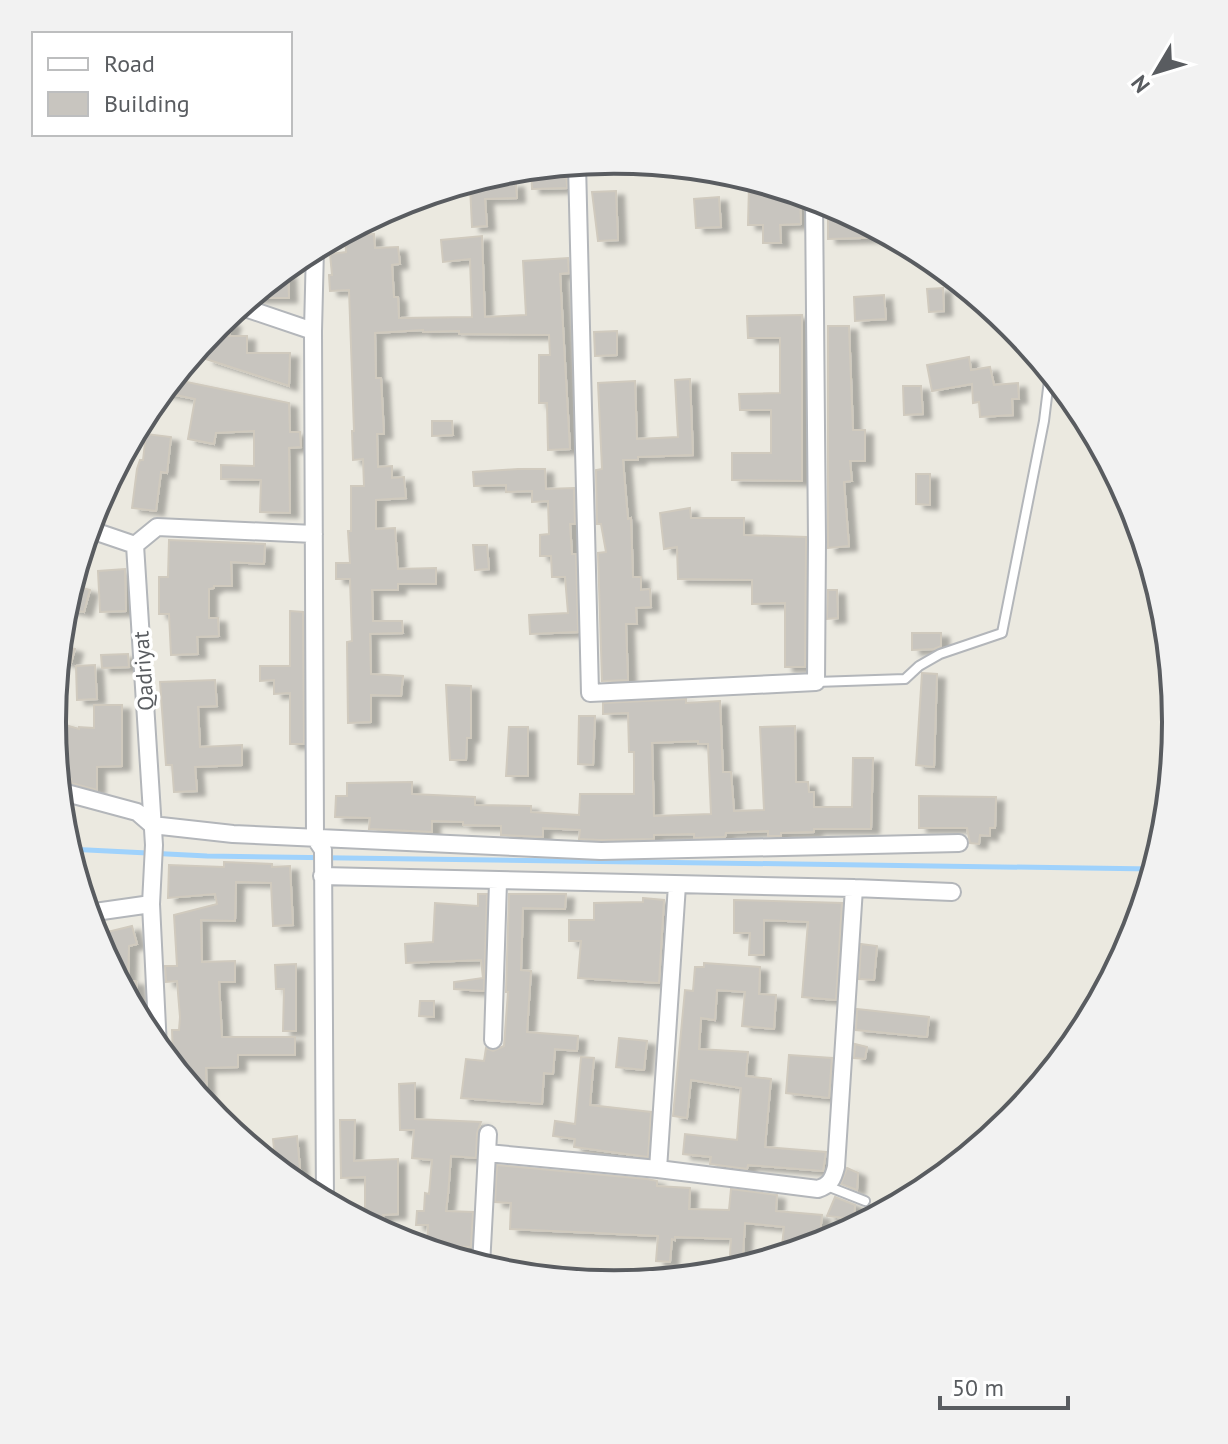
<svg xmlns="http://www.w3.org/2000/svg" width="1228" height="1444" viewBox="0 0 1228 1444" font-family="'PT Sans',sans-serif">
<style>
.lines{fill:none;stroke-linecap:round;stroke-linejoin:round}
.stream{stroke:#9fd2fc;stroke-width:5}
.building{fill:#c8c5bf;stroke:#d0cabe;stroke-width:2;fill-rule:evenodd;filter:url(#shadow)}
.service-casing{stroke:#b3b6ba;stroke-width:12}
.minor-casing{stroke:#b3b6ba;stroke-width:20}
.service{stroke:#fff;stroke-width:8}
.minor{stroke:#fff;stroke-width:16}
.labels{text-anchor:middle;stroke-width:7;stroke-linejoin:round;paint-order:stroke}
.street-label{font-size:22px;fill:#595c60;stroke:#fff}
.rim{fill:none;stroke:#595c60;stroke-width:4}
</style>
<defs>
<filter id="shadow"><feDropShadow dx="8" dy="4.5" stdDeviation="2" flood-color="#0004"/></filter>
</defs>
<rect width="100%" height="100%" fill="#ebe9e0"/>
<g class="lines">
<path class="stream" d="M68,849L207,856L1154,869"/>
</g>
<path class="building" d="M566,165L567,188L532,189L531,168Z
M516,183L517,198L485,199L487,226L472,227L470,186Z
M749,185H770L800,194L801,224L780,225L781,243H763V225H748Z
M616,191L618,240L598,241L592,192Z
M719,197L721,227L696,228L694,199Z
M828,202L829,203L893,237L828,239Z
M374,234L375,248L398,247L400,264L392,265L394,297H398L399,318L472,317L470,259L443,262L441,240L482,236L485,317L526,315L523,261L568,258L569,273L560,274L570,449L548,450L547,403H539V355H550L549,335L459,334V331L423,332V330L375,333L376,378H381L384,434H377L378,467L392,466V478L404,477L406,498L376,500V529L395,528L398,569L436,568V584H398V590H372L373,621H402L403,633L370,634L371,674L403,676L401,696L371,695V722L348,723L347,642L352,641L350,579H336V563H350L348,531H351V486H364L363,459L353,460L352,431H354L349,290L330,291L329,275H332L330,254L346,252L345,235Z
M278,274H288L289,298H249Z
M943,288L944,311L929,312L927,289Z
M884,295L886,319L855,321L854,297Z
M802,315V481L732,480V453H771V410H740L739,394L780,393V338H748L747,316Z
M222,320L233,323L229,336H247V353H290L289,386L206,359L210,347L202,343Z
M828,326H849L853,430H865V461H850L852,481L844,482L849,546L828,548Z
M617,331V355L595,356L594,332Z
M969,357L971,370L990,367L994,385L1018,383L1019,399H1012L1013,415L980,417L979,402L973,403L972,384L932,391L927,365Z
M172,379L289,403L290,432H300L301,447L289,448L290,513L260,512L261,480L221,479V465L254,466V431L216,433L214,444L188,439L195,399L161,392Z
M690,379L693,455L638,457V460H623L628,519L631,518L633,577H641V590L650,589L651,607L636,608L637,624H626L628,680L602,681L598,553L606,552L601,524H597L596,470L602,469L598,383L635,381L637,439L678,437L675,380Z
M903,386H921L923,414L904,415Z
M432,421H452L453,435L432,436Z
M146,434L171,437L167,473L161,472L156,511L132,508L137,469L140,460H143Z
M518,469H545L546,489L574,488L575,524H570L572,554H576L578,632L530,634L529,615L568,613L565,577H552L551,556H540V535L549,534L548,501L532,502V491L506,492V485L474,486L473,472Z
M916,474H930V505L916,504Z
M690,508L691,518H744V535L806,537L805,667H785V603L752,604V580L678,579L677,547L664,549L660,513Z
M169,540L265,544L264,564L231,562L232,586H214V588L209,589V618H218L219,636L197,637L198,654L171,655L169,614H159V577H168Z
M473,545H487L489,569L475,570Z
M125,569L126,611L100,612L98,571Z
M71,585L90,590L84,612L64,608Z
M828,590H837L838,618L827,619Z
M290,611L303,612L304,744H290V693L274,694V680L260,681V666H290Z
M912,633H941V646L934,649L912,650Z
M60,645L75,649L71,663L58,659Z
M128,654L129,667L102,668L101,655Z
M95,665L97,699L77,700L76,666Z
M922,673L937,674L934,767L916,765Z
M215,680L217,706L198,707L200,747L242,745V765L195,767L197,791L174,792L172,765H166L160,682Z
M446,685L471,686V738H467L466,760H450Z
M686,699V703L720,701L723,772H731L734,811L764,810L760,727L795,726L796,782H808L809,792H814V807H852L853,758H873L871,829H814V832L781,833V836H768V831L726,833L725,837L694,838V834L654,835V839L601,840L579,839L580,830L543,828V837L501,835V826L463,825V822L432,821V832L369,829L370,818L335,817L336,796H347V783L412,782V794L475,797V805L531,806V812L579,815L580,794H634V752H629L628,713L603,714V703ZM698,741V744H708L711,814L654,816L652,743Z
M94,705H122V766L97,767V790L71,783V779L57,774L55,749L62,724L79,729V727L94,728Z
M579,716H595L593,765L578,764Z
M509,727H528V776H506Z
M919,796L996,797L995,828H990V836L980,835L979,844L970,843L967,828H919Z
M224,862L272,864V867L290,866L293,925L273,926L271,883L236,882L235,921L201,920L202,962L235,961V982H219L222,1037H295V1055H238V1067L206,1068L207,1108L166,1058L173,1057L172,1030H179L180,1017L177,981L166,982L165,966H177L174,915L217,904L215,894L168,898L169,865L224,867Z
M478,894H487L484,991L454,989V982L483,978L481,960L406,963L405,944L433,942L435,903L478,906Z
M509,894H566L565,909L523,908L521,970L531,971L527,1032L578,1036L577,1051L555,1049L553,1074L544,1073L542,1104L461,1098L466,1059L484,1061L486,1048L493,1051L504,1046L508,992H506Z
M643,898L664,900L659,983L578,978L581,941H569V920H594V903L643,902Z
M734,900L842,903L836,1000L802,997L808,922L764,920V955H749L750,933H734Z
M132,926L137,944L129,946L128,981H136L140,1023L102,951L103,933Z
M861,944L877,946L874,980L859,979Z
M704,963L760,967L759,994L776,995L774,1029L742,1026L745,992L717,990L715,1020L701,1018L699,1049L748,1052L746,1076L771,1079L765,1147L826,1152L823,1171L748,1165L747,1169L710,1164L711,1157L683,1154L685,1134L737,1140L741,1088L691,1080L687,1118L673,1116L685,990L693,991L695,967H704Z
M296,964V1031H283L284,989H276L275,965Z
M420,1001H434V1017L419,1016Z
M857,1009L929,1017L927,1037L856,1030Z
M619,1038L647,1041L644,1070L616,1067Z
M855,1044L867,1047L865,1059L854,1058Z
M789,1055L832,1058L829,1098L786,1093Z
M581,1057L594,1058L590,1105L651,1112L648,1157L574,1147L575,1139L553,1136L555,1121L575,1124Z
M415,1083V1119L481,1122L477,1133L476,1158L451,1156L448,1195L446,1211L473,1212L471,1247L446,1246L445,1255L427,1250L428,1225H416L417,1211H424L425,1193L429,1194L432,1160L412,1158L414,1130H400L399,1084Z
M340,1120H355L354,1161L398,1159V1214L383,1215L385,1234L365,1223V1177L341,1178Z
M297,1136L301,1179L291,1180L276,1168L273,1139Z
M497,1165L647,1179L657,1181V1186L690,1188L689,1209L729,1210L731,1189L777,1195L776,1211L822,1215L819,1244L807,1243V1248L781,1256L784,1227L745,1223L743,1255H748V1266L729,1272L731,1239L675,1237V1240L672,1239L670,1262L656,1261L658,1236L510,1229L511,1203L495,1202Z
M847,1168L858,1173L857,1190L841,1184Z
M835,1197L855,1205L854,1219L827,1216Z"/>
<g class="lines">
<g class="service-casing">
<path id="service" d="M816,682L905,679L919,666L940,654L1002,633L1044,421L1050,372
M827,1186L865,1201"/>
</g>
<g class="minor-casing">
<path id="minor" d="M577,164L590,693L816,682L817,541L814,198
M315,248L313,331L315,838L323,850L325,1202
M239,306L313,331
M88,529L135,545L154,845L151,904L158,1048
M135,545L157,527L314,534
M59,791L137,812L152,825L233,834L601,851L959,843
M322,876L854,888L952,892
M88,913L151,904
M493,1040L498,882
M487,1153L658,1169L818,1189C830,1185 833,1179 836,1167L854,888
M658,1169L677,885
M481,1266L488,1134"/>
</g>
<use href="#service" class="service"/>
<use href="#minor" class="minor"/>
</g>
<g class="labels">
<g class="street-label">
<text transform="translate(143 671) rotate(-94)" y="8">Qadriyat</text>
</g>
</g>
<path d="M0 0H1228V1444H0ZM66 722a548 548 0 1 1 1096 0a548 548 0 1 1-1096 0Z" fill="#f2f2f2" fill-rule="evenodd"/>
<path class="rim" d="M66 722a548 548 0 1 1 1096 0a548 548 0 1 1-1096 0Z"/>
<rect x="32" y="32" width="260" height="104" fill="#ffffff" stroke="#bdbebf" stroke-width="2"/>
<rect x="48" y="58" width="40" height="12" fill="#ffffff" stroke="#bdbebf" stroke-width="2"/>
<text x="104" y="72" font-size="24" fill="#595c60">Road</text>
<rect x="48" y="92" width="40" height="24" fill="#c8c5bf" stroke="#bdbebf" stroke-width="2"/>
<text x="104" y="112" font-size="24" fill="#595c60">Building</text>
<g transform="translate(1156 72) rotate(232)" stroke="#ffffff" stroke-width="6" paint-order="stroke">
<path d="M0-6L14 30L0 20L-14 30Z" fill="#595c60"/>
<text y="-12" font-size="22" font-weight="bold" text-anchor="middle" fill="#595c60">N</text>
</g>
<path d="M940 1396v12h128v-12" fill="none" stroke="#595c60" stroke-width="4"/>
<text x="952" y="1396" font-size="24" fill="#595c60" stroke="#ffffff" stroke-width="6" paint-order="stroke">50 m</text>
</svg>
